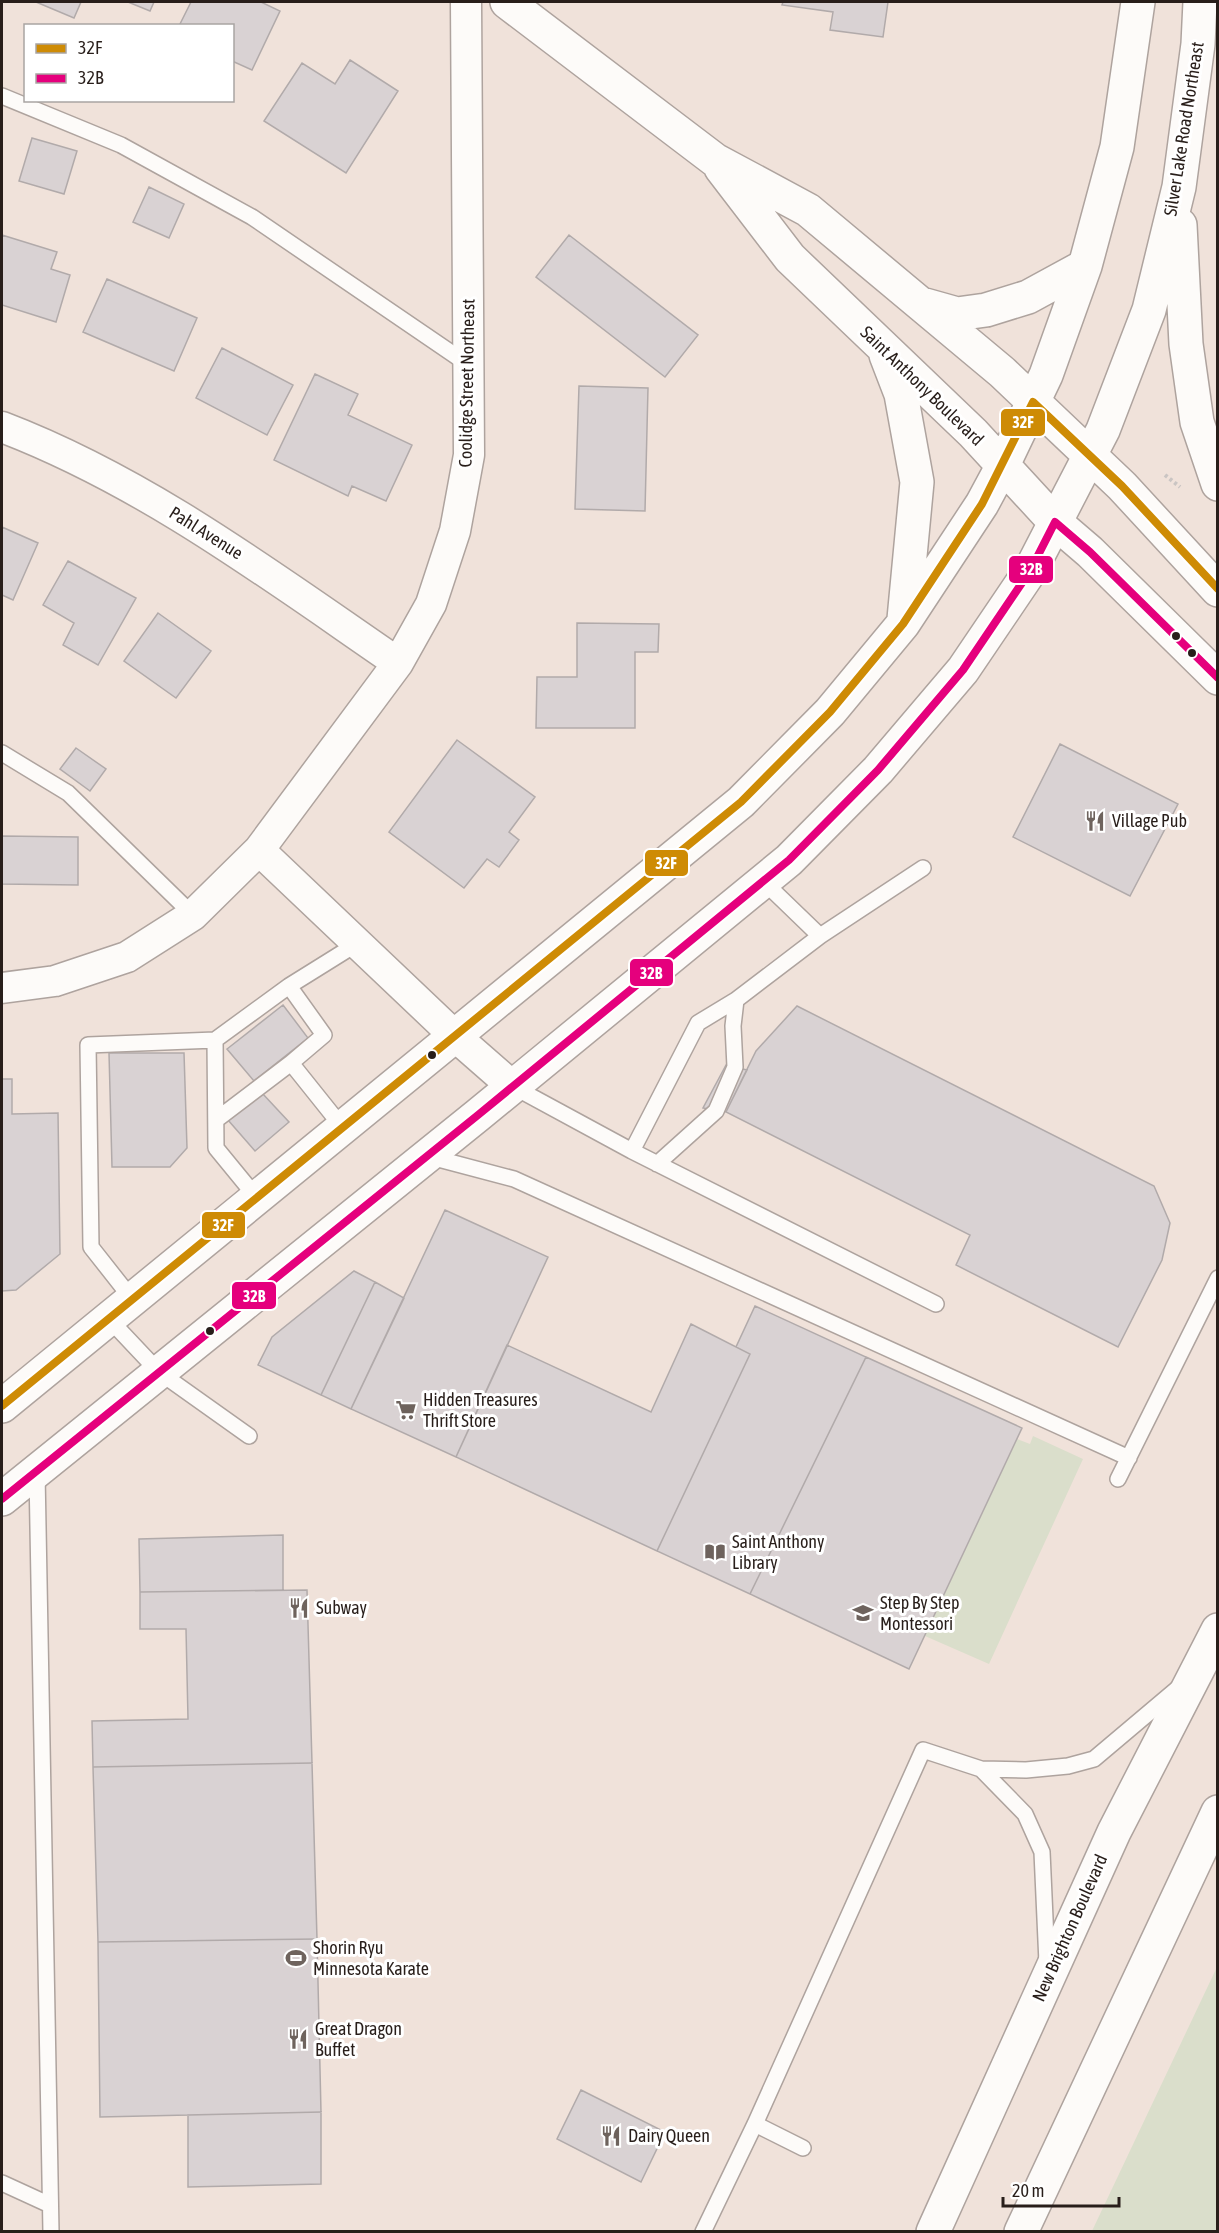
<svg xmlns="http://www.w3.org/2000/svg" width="1219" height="2233" viewBox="0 0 1219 2233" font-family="'Asap Condensed',sans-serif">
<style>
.green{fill:#dadecb}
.building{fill:#d9d2d3;stroke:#b1aaaa;stroke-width:1.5}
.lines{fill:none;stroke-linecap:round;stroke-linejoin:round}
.lane-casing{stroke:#aea39e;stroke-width:18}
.street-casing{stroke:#aea39e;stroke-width:33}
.secondary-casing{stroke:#aea39e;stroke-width:36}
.path{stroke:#cac5c3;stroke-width:4;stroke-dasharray:3 3;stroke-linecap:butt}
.lane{stroke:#fdfbf9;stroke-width:15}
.street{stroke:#fdfbf9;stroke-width:30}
.secondary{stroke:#fdfbf9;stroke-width:33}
.bus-1-casing{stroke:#fff;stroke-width:12}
.bus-2-casing{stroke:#fff;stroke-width:12}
.bus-1{stroke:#ce8b05;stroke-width:8}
.bus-2{stroke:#e5007d;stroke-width:8}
.bus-dot{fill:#281e1a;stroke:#fff;stroke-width:2}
.labels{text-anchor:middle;stroke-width:6;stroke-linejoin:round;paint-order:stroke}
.street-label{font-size:18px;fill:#281e1a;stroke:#fff}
.poi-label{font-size:18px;fill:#281e1a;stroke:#fff;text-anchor:start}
.line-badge{stroke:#fff;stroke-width:2}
.badge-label{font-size:16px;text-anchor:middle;font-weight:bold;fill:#fff}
</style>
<rect width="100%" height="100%" fill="#f0e2da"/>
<path class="green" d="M1033,1436L1083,1459L989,1664L925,1636L1017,1439L1030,1444Z
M1217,1967V2231H1092Z"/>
<path class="building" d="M36,2H81L74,18Z
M128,2H154L150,11Z
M191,2H261L280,11L252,70L232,61V26H179Z
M783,2H888L883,37L830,30L833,12L782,5Z
M350,60L398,91L346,173L264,121L302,63L335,84Z
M32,138L77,151L64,194L19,181Z
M149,187L184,204L169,238L133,222Z
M2,235L57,252L51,269L70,275L56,322L2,305Z
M569,235L698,335L665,377L536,277Z
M107,279L197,318L174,371L83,332Z
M222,348L293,385L267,435L196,398Z
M315,374L358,394L348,415L412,445L386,501L352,486L348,496L274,460Z
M579,386L648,388L645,511L575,509Z
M2,527L38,543L13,600L2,595Z
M68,561L136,598L98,665L63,645L74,623L43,605Z
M158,613L211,651L176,698L124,661Z
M577,623L659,624L658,652H635V728H536L537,677H577Z
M457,740L535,797L509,832L519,840L499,867L487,859L464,888L389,832Z
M1060,744L1178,804L1130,896L1013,837Z
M76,748L106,769L90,791L60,769Z
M2,836L78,837V885L2,884Z
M283,1005L308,1038L254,1081L227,1049Z
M797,1006L1154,1186L1170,1223L1162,1260L1118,1347L956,1265L970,1235L726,1112L756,1051Z
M109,1053H184L187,1148L170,1167H112Z
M726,1065L747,1070L726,1112L703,1108Z
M2,1079H12V1114L58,1113L60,1254L16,1290L2,1291Z
M262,1093L289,1122L255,1151L228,1120Z
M445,1210L548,1257L456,1457L351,1409Z
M354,1271L375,1282L321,1395L258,1365L272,1337Z
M375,1282L404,1298L351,1409L321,1395Z
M755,1306L866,1357L750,1594L657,1551L750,1354L736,1347Z
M691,1324L750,1354L657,1551L456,1457L507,1345L651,1412Z
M866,1357L1022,1428L909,1669L750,1594Z
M283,1535V1590L140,1592L139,1539Z
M307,1590L312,1763L93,1767L92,1721L188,1719L186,1629H140V1592Z
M312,1763L317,1939L98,1942L93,1767Z
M317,1939L321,2112L100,2117L98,1942Z
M581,2090L665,2132L641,2182L557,2139Z
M321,2112V2184L188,2187V2115Z"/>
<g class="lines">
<g class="lane-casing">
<path id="lane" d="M2,96L121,145L252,217L469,365
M2,753L68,793L193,915
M763,881L820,936
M289,986L324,1035L291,1063L343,1128
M512,1086L632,1151L698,1023L736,1000L820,936L923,868
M216,1120L291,1063
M632,1151L936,1304
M427,1156L514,1179L1129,1458
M657,1164L716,1111L735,1067L733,1026L736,1000
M257,1198L216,1148L215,1040L289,986L358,943
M132,1299L91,1247L88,1045L215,1040
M109,1319L159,1372L249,1436
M37,1473L51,2232
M1118,1479L1218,1278
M981,1769L1025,1814L1042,1852L1047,1963
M755,2124L803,2148
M2,2183L50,2205
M703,2232L755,2124L923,1750L981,1769L1026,1770L1068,1766L1094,1759L1177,1689"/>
</g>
<g class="street-casing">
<path id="street" d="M2,427C146,482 271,576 398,663
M259,850L456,1037L512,1086
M2,988L55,981L127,957L193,915L259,850L398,663L431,604L455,531L469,455L466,2"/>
</g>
<g class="secondary-casing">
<path id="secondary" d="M507,2L715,160L808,210L1002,372L1122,486L1218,590
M721,168L790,258L973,433L1055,522L1090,552L1218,678
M1180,225L1186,344L1197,422L1218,484
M925,305L957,314L986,310L1028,297L1085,266
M886,355L901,394L917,482L904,619
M2,1406L741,802L830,712L903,624L982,504L1003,465L1046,375L1085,266L1117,147L1138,2
M2,1499L478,1115L789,860L878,770L963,670L1030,571L1103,430L1149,310L1179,187L1198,44L1200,2
M933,2232L1114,1832L1218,1630
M1021,2232L1218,1812"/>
</g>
<path class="path" d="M1165,475L1180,487"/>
<use href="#lane" class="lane"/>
<use href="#street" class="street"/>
<use href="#secondary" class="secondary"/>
<g class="bus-1-casing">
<path id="bus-1" d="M2,1406L741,802L830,712L903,624L982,504L1033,402L1122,486L1218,589"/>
</g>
<g class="bus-2-casing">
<path id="bus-2" d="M2,1499L478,1115L789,860L878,770L963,670L1030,571L1055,522L1090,552L1218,678"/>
</g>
<use href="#bus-1" class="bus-1"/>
<use href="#bus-2" class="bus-2"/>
</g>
<defs>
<g id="restaurant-bare" transform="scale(1.62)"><path d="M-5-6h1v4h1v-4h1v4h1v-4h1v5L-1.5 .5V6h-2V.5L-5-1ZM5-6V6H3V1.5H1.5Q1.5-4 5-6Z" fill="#6e635d" stroke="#fff" stroke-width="2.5" paint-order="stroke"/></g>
<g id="supermarket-bare" transform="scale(1.62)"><path d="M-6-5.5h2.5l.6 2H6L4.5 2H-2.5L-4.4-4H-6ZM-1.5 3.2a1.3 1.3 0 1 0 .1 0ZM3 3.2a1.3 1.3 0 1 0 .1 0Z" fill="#6e635d" stroke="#fff" stroke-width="2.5" paint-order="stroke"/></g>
<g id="library-bare" transform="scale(1.62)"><path d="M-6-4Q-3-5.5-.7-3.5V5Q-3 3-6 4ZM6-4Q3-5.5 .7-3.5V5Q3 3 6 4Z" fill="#6e635d" stroke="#fff" stroke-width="2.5" paint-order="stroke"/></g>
<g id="school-bare" transform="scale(1.62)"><path d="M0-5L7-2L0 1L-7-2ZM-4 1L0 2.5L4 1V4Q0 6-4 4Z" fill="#6e635d" stroke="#fff" stroke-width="2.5" paint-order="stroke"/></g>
<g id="stadium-bare" transform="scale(1.62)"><path d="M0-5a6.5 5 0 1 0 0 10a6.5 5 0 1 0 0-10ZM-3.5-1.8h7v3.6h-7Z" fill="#6e635d" stroke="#fff" stroke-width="2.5" paint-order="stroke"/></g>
</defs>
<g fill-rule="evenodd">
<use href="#restaurant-bare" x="1095" y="821"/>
<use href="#supermarket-bare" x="406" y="1410"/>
<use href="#library-bare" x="715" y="1552"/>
<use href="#restaurant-bare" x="299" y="1608"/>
<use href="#school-bare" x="863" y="1613"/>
<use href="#stadium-bare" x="296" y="1958"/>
<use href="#restaurant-bare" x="298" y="2039"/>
<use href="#restaurant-bare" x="611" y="2136"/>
</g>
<g class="bus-dot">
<circle cx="1176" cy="636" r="5"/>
<circle cx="1192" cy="653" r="5"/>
<circle cx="432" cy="1055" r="5"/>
<circle cx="210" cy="1331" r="5"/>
</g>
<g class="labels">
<g class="street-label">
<text transform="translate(1184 129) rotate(-81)" y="6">Silver Lake Road Northeast</text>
<text transform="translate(467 383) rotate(-89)" y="6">Coolidge Street Northeast</text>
<text transform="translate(922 386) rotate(44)" y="6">Saint Anthony Boulevard</text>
<text transform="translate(206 533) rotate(32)" y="6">Pahl Avenue</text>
<text transform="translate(1070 1928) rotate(-66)" y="6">New Brighton Boulevard</text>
</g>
<g class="poi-label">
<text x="1112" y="827">Village Pub</text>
<text x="423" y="1406">Hidden Treasures<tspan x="423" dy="21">Thrift Store</tspan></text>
<text x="732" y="1548">Saint Anthony<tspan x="732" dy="21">Library</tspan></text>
<text x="880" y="1609">Step By Step<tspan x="880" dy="21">Montessori</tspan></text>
<text x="316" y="1614">Subway</text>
<text x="313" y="1954">Shorin Ryu<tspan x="313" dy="21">Minnesota Karate</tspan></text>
<text x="315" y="2035">Great Dragon<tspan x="315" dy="21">Buffet</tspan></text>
<text x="628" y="2142">Dairy Queen</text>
</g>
</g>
<g class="line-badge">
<rect x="1000" y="408" width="46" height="29" rx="6" fill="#ce8b05"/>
<rect x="1008" y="555" width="46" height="29" rx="6" fill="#e5007d"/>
<rect x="644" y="849" width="45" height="28" rx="6" fill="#ce8b05"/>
<rect x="629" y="958" width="45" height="29" rx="6" fill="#e5007d"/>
<rect x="201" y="1211" width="45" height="28" rx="6" fill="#ce8b05"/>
<rect x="231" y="1281" width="46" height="29" rx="6" fill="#e5007d"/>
</g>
<g class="badge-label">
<text x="1023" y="428">32F</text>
<text x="1031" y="575">32B</text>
<text x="666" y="869">32F</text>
<text x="651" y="979">32B</text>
<text x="223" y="1231">32F</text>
<text x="254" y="1302">32B</text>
</g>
<rect width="1219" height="2233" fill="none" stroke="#281e1a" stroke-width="6"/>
<rect x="24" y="24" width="210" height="78" fill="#ffffff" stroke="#a9a5a3" stroke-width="1.5"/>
<rect x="36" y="44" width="30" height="9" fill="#ce8b05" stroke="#a9a5a3" stroke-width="1.5"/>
<text x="78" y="54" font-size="18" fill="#281e1a">32F</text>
<rect x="36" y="74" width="30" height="9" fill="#e5007d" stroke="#a9a5a3" stroke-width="1.5"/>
<text x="78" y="84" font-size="18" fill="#281e1a">32B</text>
<path d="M1003 2197v9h116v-9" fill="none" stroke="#281e1a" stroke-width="3"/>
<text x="1012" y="2197" font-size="18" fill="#281e1a" stroke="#ffffff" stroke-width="4.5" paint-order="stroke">20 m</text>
</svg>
